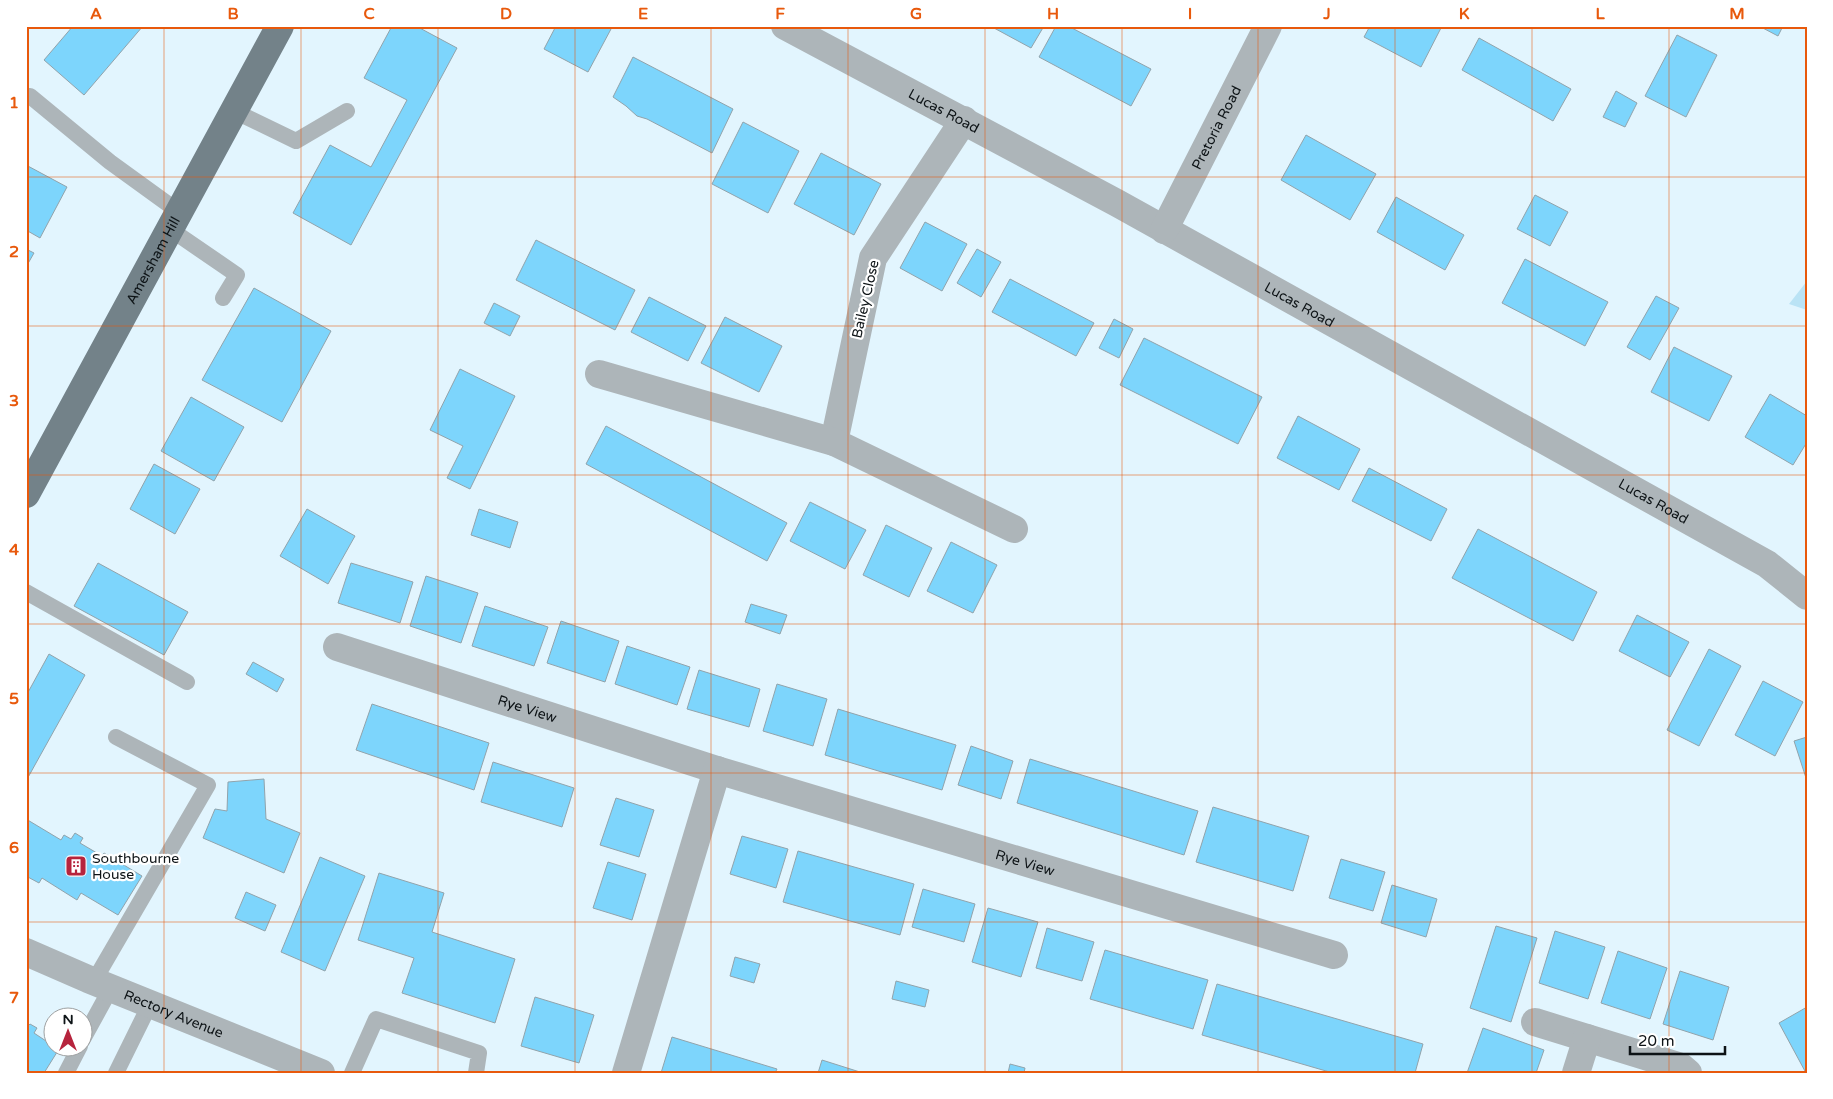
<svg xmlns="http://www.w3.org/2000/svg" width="1833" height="1099" viewBox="0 0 1833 1099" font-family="'Varela Round',sans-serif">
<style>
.green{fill:#bae3f5}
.building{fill:#7dd5fc;stroke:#91a3ab}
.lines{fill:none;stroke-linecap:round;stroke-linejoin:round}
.lane{stroke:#adb5b9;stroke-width:16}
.street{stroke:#adb5b9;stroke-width:28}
.primary{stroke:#738289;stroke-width:28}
.grid{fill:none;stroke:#e8590c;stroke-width:1;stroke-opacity:0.55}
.labels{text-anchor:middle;stroke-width:4.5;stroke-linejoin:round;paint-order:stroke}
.street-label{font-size:14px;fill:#0d1316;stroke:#fff}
.poi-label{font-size:14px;fill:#0d1316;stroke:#fff;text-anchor:start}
.neatline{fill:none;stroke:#e8590c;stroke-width:2}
.grid-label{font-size:16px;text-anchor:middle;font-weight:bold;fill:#e8590c}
</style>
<rect width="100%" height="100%" fill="#e2f5fe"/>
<path class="green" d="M1807,281V310L1789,304Z"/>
<path class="building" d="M73,26H143L84,95L44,60Z
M392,26H416L457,48L351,245L293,213L330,145L371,167L407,100L364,78Z
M556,26H605L611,29L588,72L544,49Z
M995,26H1044L1031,48L994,28Z
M1056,26H1068L1151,69L1131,106L1039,57Z
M1370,26H1442L1421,67L1364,37Z
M1759,26H1783L1778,36Z
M1677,35L1717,55L1686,117L1645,96Z
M1479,38L1571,89L1553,121L1462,70Z
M633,57L733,109L712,153L647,119L637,116L626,106L613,97Z
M1616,91L1637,103L1625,127L1603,117Z
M743,122L799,151L768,213L712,184Z
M1306,135L1376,174L1350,220L1281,180Z
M821,153L881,184L854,235L794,204Z
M26,165L67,187L40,238L26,230Z
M1535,195L1568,212L1550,246L1517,229Z
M1396,197L1464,235L1445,270L1377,232Z
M925,222L967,244L942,291L900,268Z
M536,240L635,290L615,330L516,280Z
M26,249L34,253L26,267Z
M977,249L1001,262L981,297L957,283Z
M1525,259L1608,302L1585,346L1502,303Z
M1010,279L1094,323L1076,356L992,312Z
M254,288L331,331L282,422L202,380Z
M1656,296L1679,308L1650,360L1627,347Z
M649,297L706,326L688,361L631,332Z
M494,303L520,316L510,336L484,323Z
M725,317L782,346L759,392L701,363Z
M1114,319L1133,329L1119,358L1099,348Z
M1144,338L1262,397L1238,444L1120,385Z
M1674,347L1732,376L1709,421L1651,392Z
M460,369L515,396L470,489L447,478L463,446L430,430Z
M1770,394L1807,416V442L1793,465L1745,437Z
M191,397L244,427L214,481L161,451Z
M1298,416L1360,449L1339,490L1277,458Z
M606,426L787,523L767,561L586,464Z
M154,464L200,489L175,534L130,509Z
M1369,468L1447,509L1431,541L1352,501Z
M810,502L866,530L845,569L790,541Z
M307,509L355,536L328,584L280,556Z
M479,509L518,522L510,548L471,535Z
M886,525L932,548L909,597L863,575Z
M1478,529L1597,592L1573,641L1452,578Z
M951,542L997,565L973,613L927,591Z
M98,563L188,612L164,655L74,606Z
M351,563L413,582L400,623L338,603Z
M426,576L478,593L461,643L410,626Z
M751,604L787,615L780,634L745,622Z
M485,606L548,627L534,666L472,646Z
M1637,615L1689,642L1670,677L1619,651Z
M561,621L619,641L605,682L547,663Z
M627,646L690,667L677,705L615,684Z
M1709,649L1741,666L1699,746L1667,730Z
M49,654L85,675L26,781V696Z
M253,662L284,679L277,692L246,674Z
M699,670L760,689L749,727L687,709Z
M1763,681L1803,702L1775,756L1735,735Z
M777,684L827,699L813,746L763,731Z
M372,704L489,743L474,790L356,750Z
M838,709L956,745L942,790L825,755Z
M1807,737V781L1794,741Z
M971,746L1013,761L1001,799L958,785Z
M1030,759L1198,811L1184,855L1017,803Z
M493,762L574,788L562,827L481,802Z
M264,779L266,819L300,833L284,873L203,838L215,809L227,811L228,782Z
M616,798L654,810L639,857L600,845Z
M1213,807L1309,836L1293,891L1196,862Z
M26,819L61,840L64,835L71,839L75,833L83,838L80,843L102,856L104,853L142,876L118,915L81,893L77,900L42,878L39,883L26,876Z
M742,836L788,849L776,888L730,874Z
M798,851L914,884L900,935L783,902Z
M320,857L365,876L325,971L281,952Z
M1341,859L1385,872L1373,911L1329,898Z
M608,862L646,874L632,920L593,908Z
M379,873L444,893L432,932L515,959L495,1023L402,993L414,958L358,940Z
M1392,885L1437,899L1426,937L1381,923Z
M923,889L975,904L964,942L912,927Z
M246,892L276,905L265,931L235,918Z
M988,908L1038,922L1021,977L972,962Z
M1496,926L1537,938L1511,1022L1470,1008Z
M1047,928L1094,942L1082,981L1036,968Z
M1555,931L1605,947L1588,999L1539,983Z
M1105,950L1208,980L1193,1029L1090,999Z
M1618,951L1667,968L1650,1019L1601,1003Z
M735,957L760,964L754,983L730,976Z
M1680,971L1729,987L1713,1040L1663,1024Z
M896,981L929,990L925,1007L892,999Z
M1217,984L1423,1044L1415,1073H1333L1202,1035Z
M535,997L594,1015L579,1063L521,1046Z
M1807,1007V1073H1806L1779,1023Z
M30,1024L37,1028L34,1033L52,1045V1046L59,1049L44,1073H26V1028Z
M1483,1028L1544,1050L1536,1073H1467Z
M672,1037L777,1069L775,1073H661Z
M822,1060L863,1073H818Z
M1010,1064L1025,1068L1024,1073H1008Z"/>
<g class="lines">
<path class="lane" d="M30,96L110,162L179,212
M234,111L296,141L347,111
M170,229L237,275L223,298
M26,592L187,682
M94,981L208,785L116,737
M82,1041L111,988
M66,1073L80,1046
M116,1073L150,1004
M352,1073L376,1019L479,1053L476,1073"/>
<g class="street">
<path id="s1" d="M785,26L1117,203L1767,564L1807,596"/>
<path d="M964,120L873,258L834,442L1014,529"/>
<path id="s2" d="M1164,230L1268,26"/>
<path d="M599,374L834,442"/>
<path id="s3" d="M337,647L717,770L1334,955"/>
<path id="s4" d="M26,952L88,979L321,1073"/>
<path d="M1535,1022L1681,1067L1688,1073"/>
<path d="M626,1073L717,770"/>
<path d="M1576,1073L1587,1038"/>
</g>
<path class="primary" id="s5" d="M26,494L280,26"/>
</g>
<path class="grid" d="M164,26V1073M301,26V1073M438,26V1073M575,26V1073M711,26V1073M848,26V1073M985,26V1073M1122,26V1073M1258,26V1073M1395,26V1073M1532,26V1073M1669,26V1073M26,177H1807M26,326H1807M26,475H1807M26,624H1807M26,773H1807M26,922H1807"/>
<defs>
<g id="building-square" transform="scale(1.125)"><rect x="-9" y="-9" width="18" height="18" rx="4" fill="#b6243d" stroke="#fff"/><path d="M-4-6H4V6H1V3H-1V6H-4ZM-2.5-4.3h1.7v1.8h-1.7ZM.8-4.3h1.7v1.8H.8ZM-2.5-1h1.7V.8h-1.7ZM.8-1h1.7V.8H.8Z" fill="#fff"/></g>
</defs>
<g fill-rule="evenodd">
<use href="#building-square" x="76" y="866"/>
</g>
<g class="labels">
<g class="street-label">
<text dy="5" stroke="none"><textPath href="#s1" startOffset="180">Lucas Road</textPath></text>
<text dy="5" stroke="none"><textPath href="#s2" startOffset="115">Pretoria Road</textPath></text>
<text dy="5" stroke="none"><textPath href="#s5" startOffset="266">Amersham Hill</textPath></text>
<text transform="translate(865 299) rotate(-77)" y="5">Bailey Close</text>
<text dy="5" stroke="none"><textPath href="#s1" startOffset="585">Lucas Road</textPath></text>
<text dy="5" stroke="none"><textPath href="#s1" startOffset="990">Lucas Road</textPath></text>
<text dy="5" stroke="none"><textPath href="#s3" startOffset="200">Rye View</textPath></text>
<text dy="5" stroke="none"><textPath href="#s3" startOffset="721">Rye View</textPath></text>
<text dy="5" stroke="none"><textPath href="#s4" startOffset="160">Rectory Avenue</textPath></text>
</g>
<g class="poi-label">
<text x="92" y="863">Southbourne<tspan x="92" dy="16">House</tspan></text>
</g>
</g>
<rect width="1833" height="1099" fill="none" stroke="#ffffff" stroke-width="55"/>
<g transform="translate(68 1032)"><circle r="24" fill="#ffffff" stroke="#9ea1a2"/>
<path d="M0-4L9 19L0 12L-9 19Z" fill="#b6243d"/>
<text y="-8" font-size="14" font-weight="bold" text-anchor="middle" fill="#0d1316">N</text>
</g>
<path d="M1630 1046v8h95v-8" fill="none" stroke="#0d1316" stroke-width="2.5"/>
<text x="1638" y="1046" font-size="15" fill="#0d1316" stroke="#ffffff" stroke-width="4" paint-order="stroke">20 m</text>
<rect x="28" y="28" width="1778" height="1044" class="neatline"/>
<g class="grid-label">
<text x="96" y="19">A</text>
<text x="233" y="19">B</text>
<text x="369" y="19">C</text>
<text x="506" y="19">D</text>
<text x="643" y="19">E</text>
<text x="780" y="19">F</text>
<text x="916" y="19">G</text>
<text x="1053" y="19">H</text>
<text x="1190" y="19">I</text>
<text x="1327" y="19">J</text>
<text x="1464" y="19">K</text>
<text x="1600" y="19">L</text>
<text x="1737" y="19">M</text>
<text x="14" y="108">1</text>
<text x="14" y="257">2</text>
<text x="14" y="406">3</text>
<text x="14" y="555">4</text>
<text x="14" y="704">5</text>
<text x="14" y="853">6</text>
<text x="14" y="1003">7</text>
</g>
</svg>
